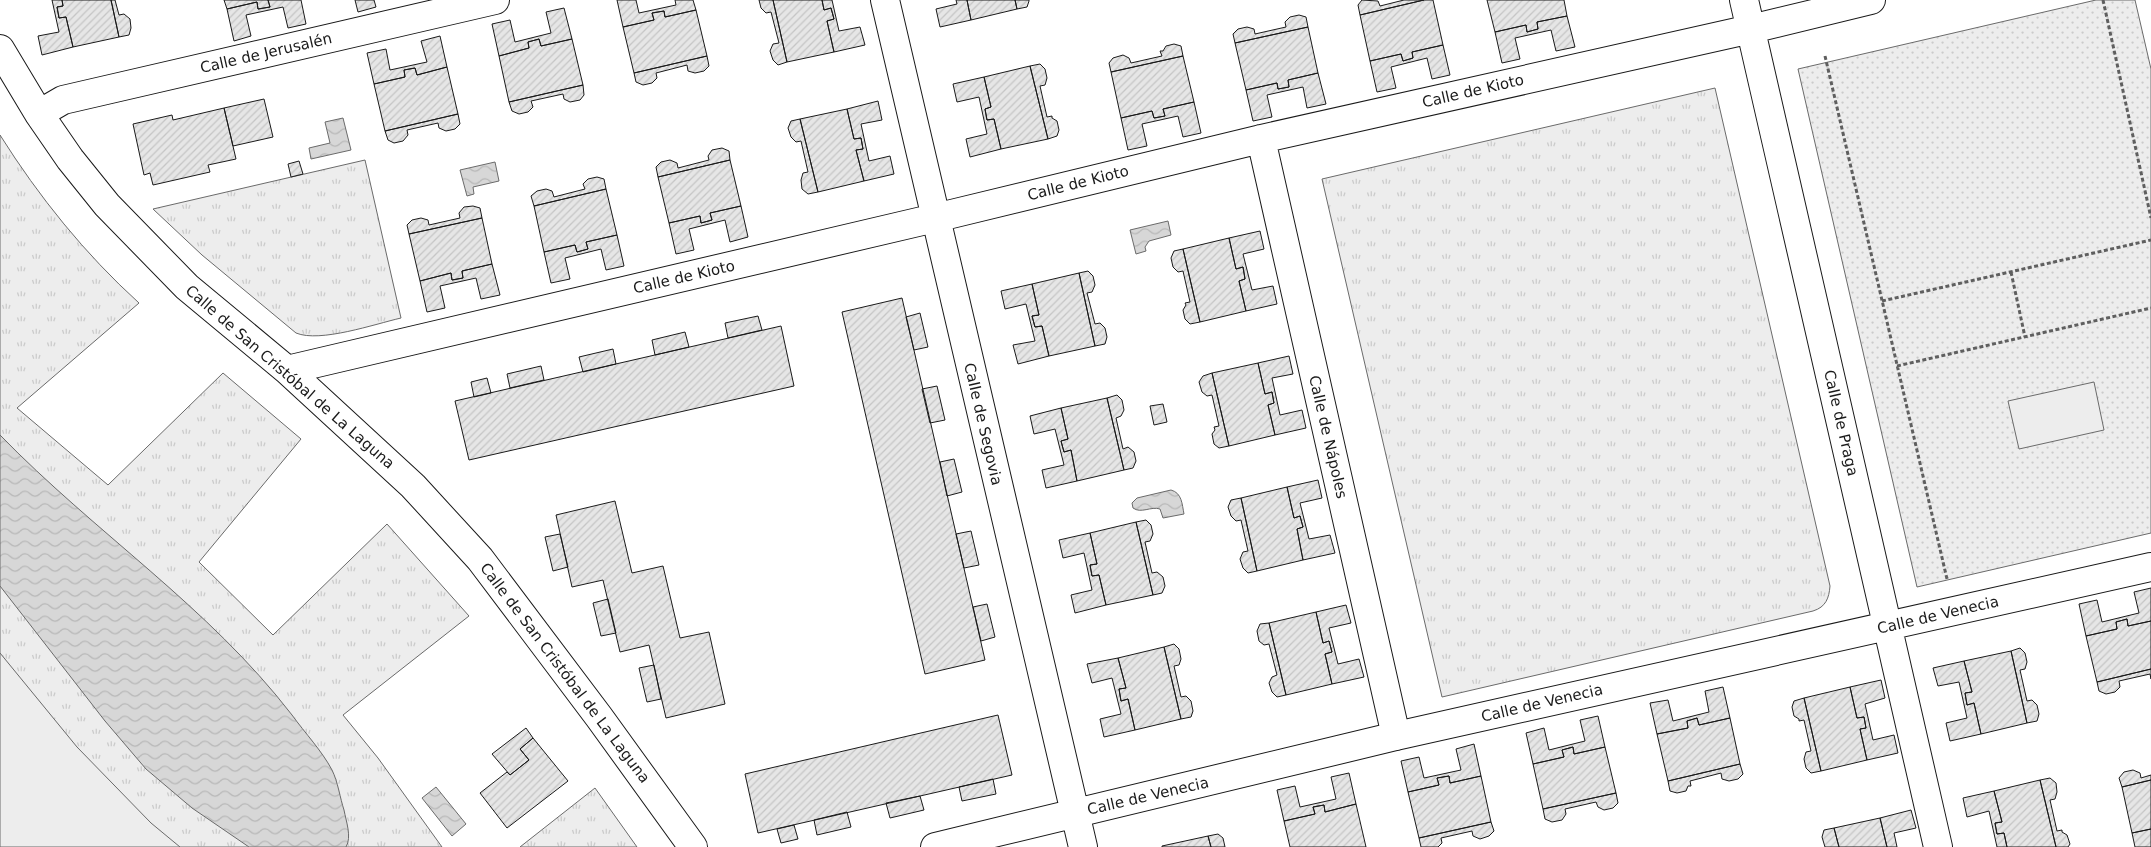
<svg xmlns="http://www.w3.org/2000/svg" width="2151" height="847" viewBox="0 0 2151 847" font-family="'DejaVu Sans',sans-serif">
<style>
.grass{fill:url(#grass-tufts);stroke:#6a6a6a}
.park{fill:url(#park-dots);stroke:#6a6a6a}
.pitch{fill:#ededed;stroke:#6a6a6a}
.water{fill:url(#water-waves);stroke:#6a6a6a}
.building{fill:url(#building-hatch);stroke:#1a1a1a}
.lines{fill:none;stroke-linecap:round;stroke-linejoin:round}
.minor-casing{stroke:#1a1a1a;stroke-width:30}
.path{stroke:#5f5f5f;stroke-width:3;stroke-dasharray:4 2.5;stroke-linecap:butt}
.minor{stroke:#fff;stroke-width:28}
.labels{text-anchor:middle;stroke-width:4;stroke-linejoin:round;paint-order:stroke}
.street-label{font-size:15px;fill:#1a1a1a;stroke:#fff}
</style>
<defs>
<pattern id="grass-tufts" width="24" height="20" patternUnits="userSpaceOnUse" patternTransform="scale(1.25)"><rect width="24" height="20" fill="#ededed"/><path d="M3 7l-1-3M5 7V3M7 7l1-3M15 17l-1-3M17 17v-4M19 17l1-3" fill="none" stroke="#cbcbcb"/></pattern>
<pattern id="park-dots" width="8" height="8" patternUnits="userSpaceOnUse" patternTransform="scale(1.25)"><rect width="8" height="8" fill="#ededed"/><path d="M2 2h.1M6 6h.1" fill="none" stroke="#cbcbcb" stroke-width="1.8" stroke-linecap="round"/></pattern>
<pattern id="water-waves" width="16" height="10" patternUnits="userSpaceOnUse" patternTransform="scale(1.25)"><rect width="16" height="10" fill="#d7d7d7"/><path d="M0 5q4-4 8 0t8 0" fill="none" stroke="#b8b8b8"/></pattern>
<pattern id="building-hatch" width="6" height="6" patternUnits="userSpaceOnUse" patternTransform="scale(1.25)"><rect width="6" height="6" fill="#e6e6e6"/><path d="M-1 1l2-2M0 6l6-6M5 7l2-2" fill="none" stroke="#c5c5c5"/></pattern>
</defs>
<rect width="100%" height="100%" fill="#fff"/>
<path class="grass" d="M1715,88L1830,586C1829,598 1826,607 1813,611L1442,697L1322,179Z
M0,135C39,197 85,254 139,303L17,408L108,485L223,373L301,439L199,562L273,635L387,524L469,616L343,715L378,758L442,847H0Z
M365,160L401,318C375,324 320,343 296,333L202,255L153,209Z
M595,788L637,847H520Z"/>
<path class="park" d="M2096,0H2135L2151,69V533L1917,587L1798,69Z"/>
<path class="pitch" d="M2094,382L2104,430L2019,449L2008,401Z
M0,653L77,747L151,823L180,847H0Z"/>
<path class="water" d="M343,118L351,150L311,159L309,148L330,143L325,122Z
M495,162L499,181L473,187L474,194L467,196L460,170Z
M1168,221L1171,235L1149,241L1145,247L1146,251L1136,254L1130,230Z
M0,435C95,533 208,606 292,715C305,733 322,751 332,770C338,782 340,798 344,810C346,821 352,837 346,847H249L192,808L146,769L105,721L0,586Z
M1171,490C1182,493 1182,504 1184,514L1163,518L1160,509C1151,506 1141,514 1133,508L1132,503L1137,498Z
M436,787L466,824L452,836L422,798Z"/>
<path class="building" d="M52,0H62L63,6L57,7L59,18L66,17L73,47L42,55L38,36L59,32Z
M62,0H111L119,37L73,47L66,17L59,18L57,7L63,6Z
M111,0H115L119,15L124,14L130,19L131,28L129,35L119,37Z
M224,0H268L270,7L258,9L257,2L227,9Z
M268,0H301L306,24L288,28L283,7L246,15L251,36L234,41L227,9L257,2L258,9L270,7Z
M355,0H374L376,7L358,12Z
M617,0H636L639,13L676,5L675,0H693L696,10L665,17L664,11L652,13L654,20L623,27Z
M759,0H773L787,62L778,65L773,60L770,51L773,44L779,43L771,12L766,13L761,8Z
M773,0H822L824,10L831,8L834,19L827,21L834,52L787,62Z
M822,0H832L839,31L860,27L865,45L834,52L827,21L834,19L831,8L824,10Z
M956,0H967L971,20L940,27L936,9L957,4Z
M967,0H1015L1017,9L971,20Z
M1015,0H1029V1L1027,7L1017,9Z
M1362,0L1378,1L1380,6L1404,0H1424L1360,15L1358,5Z
M1424,0H1433L1443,45L1412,52L1413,58L1403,61L1401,54L1370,61L1360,15Z
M1487,0H1564L1567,16L1537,22L1538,29L1527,32L1526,25L1495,32Z
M564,8L572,39L541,46L539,39L528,42L529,48L499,56L492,24L510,20L515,42L551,33L546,12Z
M696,10L707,56L634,73L623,27L654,20L652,13L664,11L665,17Z
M1299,15L1306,17L1308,27L1235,43L1233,34L1238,29L1247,27L1254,29L1255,34L1286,27L1285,22L1290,17Z
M1567,16L1575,47L1556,51L1551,30L1515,38L1520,59L1502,63L1495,32L1526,25L1527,32L1538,29L1537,22Z
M1308,27L1318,73L1288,80L1289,87L1278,89L1277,83L1246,90L1235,43Z
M440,36L447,67L417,75L415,68L404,70L405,77L374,84L367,53L386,49L390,70L427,62L421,41Z
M539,39L541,46L572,39L583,85L509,102L499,56L529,48L528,42Z
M1174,44L1181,46L1183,56L1111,72L1109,63L1113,58L1123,55L1129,58L1131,63L1162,56L1160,51H1163L1166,46Z
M1443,45L1450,75L1432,79L1427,58L1391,67L1396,88L1377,92L1370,61L1401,54L1403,61L1413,58L1412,52Z
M707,56L709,66L704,71L695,73L688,71L687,65L656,73L657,78L652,83L643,85L636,82L634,73Z
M1183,56L1194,102L1163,109L1165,116L1154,118L1152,111L1121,118L1111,72Z
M1040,64L1045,69L1047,78L1045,85L1040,86L1047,117L1052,116V118L1057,121L1059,130L1057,136L1048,139L1030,66Z
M1030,66L1048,139L1001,149L994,119L987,120L985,109L991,107L984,77Z
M447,67L458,114L385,131L374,84L405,77L404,70L415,68L417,75Z
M1318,73L1326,104L1307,108L1303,87L1267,95L1272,117L1253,121L1246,90L1277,83L1278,89L1289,87L1288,80Z
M984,77L991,107L985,109L987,120L994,119L1001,149L970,157L966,139L987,134L979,97L957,102L953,84Z
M583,85L584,95L580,100L570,102L564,99L563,94L531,101L533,107L528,112L519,114L512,111L509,102Z
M264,99L273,137L233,146L224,108Z
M878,101L882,120L861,124L869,161L890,156L894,174L864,181L856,150L863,149L861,138L854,139L847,109Z
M1194,102L1201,133L1183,137L1178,116L1142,124L1147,146L1128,150L1121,118L1152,111L1154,118L1165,116L1163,109Z
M224,108L236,159L208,165L210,172L153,185L150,173L144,175L133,124L172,115L173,120Z
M847,109L854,139L861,138L863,149L856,150L864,181L818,192L800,119Z
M458,114L460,124L455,129L446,131L439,128L438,123L407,130L408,135L403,141L394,143L388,140L385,131Z
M800,119L818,192L808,194L802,189L801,180L803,173L808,172L801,141L796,142L791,137L788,128L791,121Z
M722,148L729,151L730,160L658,177L656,167L661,162L670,160L677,163L678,168L709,160L708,156L712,150Z
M730,160L741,206L710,213L712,220L701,223L700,216L669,223L658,177Z
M299,161L303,174L291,177L288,164Z
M597,177L604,179L606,189L534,206L531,196L537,191L546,189L552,191L554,197L585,189L583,184L588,179Z
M606,189L617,235L586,242L588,249L577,252L575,245L544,252L534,206Z
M473,206L480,208L482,218L409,234L407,225L412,220L421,218L428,220L429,225L460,218L459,213L464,207Z
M741,206L748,237L730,242L725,220L689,229L694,250L676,254L669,223L700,216L701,223L712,220L710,213Z
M482,218L492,264L462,271L463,278L452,280L451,273L420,281L409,234Z
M1260,231L1264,249L1243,254L1252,290L1273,286L1277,304L1246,311L1239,281L1245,279L1243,267L1236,269L1229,238Z
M617,235L624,266L606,270L601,249L565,258L570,279L551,283L544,252L575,245L577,252L588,249L586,242Z
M1229,238L1236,269L1243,267L1245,279L1239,281L1246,311L1200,322L1183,249Z
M1183,249L1200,322L1190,324L1185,319L1183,310L1186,305L1185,303L1190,302L1183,271L1178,272L1173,267L1171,258L1174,251Z
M492,264L500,295L481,299L476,278L440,286L445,308L427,312L420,281L451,273L452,280L463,278L462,271Z
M1088,271L1093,276L1095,285L1092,292L1087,293L1095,324L1100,323L1105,328L1107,337L1105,344L1095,346L1079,273Z
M1079,273L1095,346L1049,356L1042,326L1035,327L1032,316L1039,315L1032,284Z
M1032,284L1039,315L1032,316L1035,327L1042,326L1049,356L1018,364L1013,345L1035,341L1026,304L1005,309L1001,291Z
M902,298L985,660L925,674L842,312Z
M920,313L928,347L914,350L906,317Z
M758,316L762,330L728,338L725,323Z
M781,326L794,386L469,460L455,401Z
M685,332L689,347L655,355L652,340Z
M613,349L616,364L583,372L579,357Z
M1289,356L1293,374L1272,378L1280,415L1302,410L1306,428L1275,435L1268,405L1274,403L1272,392L1265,394L1258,363Z
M1258,363L1265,394L1272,392L1274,403L1268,405L1275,435L1229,446L1212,373Z
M541,366L544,380L510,388L507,374Z
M1212,373L1229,446L1219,448L1214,444L1212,434L1215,430L1214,427L1219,426L1212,395L1207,396L1202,392L1199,382L1203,376Z
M487,378L491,393L474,397L471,382Z
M937,386L945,420L930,423L922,389Z
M1117,395L1122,400L1124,410L1121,416L1116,418L1123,449L1128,447L1134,452L1136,461L1133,468L1124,470L1107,398Z
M1107,398L1124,470L1077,481L1071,450L1064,452L1061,441L1068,439L1061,408Z
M1163,404L1167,422L1154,425L1150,406Z
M1061,408L1068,439L1061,441L1064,452L1071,450L1077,481L1046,488L1042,470L1064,465L1055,429L1034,434L1030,416Z
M954,459L962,492L947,496L940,462Z
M1318,480L1322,498L1300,503L1309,539L1330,535L1335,553L1303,560L1297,529L1303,527L1300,516L1294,518L1287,487Z
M1287,487L1294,518L1300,516L1303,527L1297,529L1303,560L1257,571L1241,498Z
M1241,498L1257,571L1248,573L1243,568L1240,559L1243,552L1248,551L1241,520L1236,521L1231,516L1228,507L1231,500Z
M615,501L632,573L663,566L680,638L709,632L725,704L666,718L649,645L620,652L603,580L572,587L556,515Z
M1146,520L1151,525L1153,534L1150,541L1145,542L1152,573L1157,572L1163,577L1165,586L1162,593L1153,595L1136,522Z
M1136,522L1153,595L1106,605L1099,575L1092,576L1090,565L1097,564L1090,533Z
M971,531L979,565L964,568L956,534Z
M1090,533L1097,564L1090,565L1092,576L1099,575L1106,605L1075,613L1071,595L1092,590L1084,553L1063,558L1059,540Z
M560,534L568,567L553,571L545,537Z
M2151,588V621L2128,626L2127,619L2116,622L2117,629L2086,636L2079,604L2097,600L2102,622L2139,613L2134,592Z
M608,599L616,633L601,636L593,603Z
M987,604L995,637L981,641L973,607Z
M1346,605L1351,623L1329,628L1338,664L1359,659L1364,677L1332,684L1325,654L1332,652L1329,641L1323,643L1316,612Z
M1316,612L1323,643L1329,641L1332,652L1325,654L1332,684L1286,695L1269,623Z
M2127,619L2128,626L2151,621V669L2097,682L2086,636L2117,629L2116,622Z
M1269,623L1286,695L1277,697L1272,692L1269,683L1272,677L1277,675L1269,644L1264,645L1259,641L1257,631L1260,624Z
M1174,644L1179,649L1181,659L1179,665L1174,666L1181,697L1186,696L1191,701L1193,711L1191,717L1181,719L1164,647Z
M1164,647L1181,719L1135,730L1128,699L1121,701L1119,689L1126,688L1118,658Z
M2020,648L2025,653L2027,662L2025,669L2020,670L2027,701L2032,700L2037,705L2039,714L2037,721L2027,723L2011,651Z
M2011,651L2027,723L1981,734L1974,703L1967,705L1965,693L1972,692L1964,661Z
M1118,658L1126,688L1119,689L1121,701L1128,699L1135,730L1104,737L1100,719L1121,714L1112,678L1092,683L1087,664Z
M1964,661L1972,692L1965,693L1967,705L1974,703L1981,734L1950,741L1946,723L1967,718L1959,682L1938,686L1933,668Z
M654,665L661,699L647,702L639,668Z
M2151,669V679L2150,674L2119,681L2120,687L2115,692L2106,694L2099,691L2097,682Z
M1881,680L1885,698L1865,704L1873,740L1894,735L1898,753L1867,760L1860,729L1866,728L1864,717L1857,718L1850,687Z
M1723,687L1730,718L1699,725L1697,718L1687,721L1688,728L1657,734L1650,703L1668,700L1673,721L1709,712L1705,691Z
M1850,687L1857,718L1864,717L1866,728L1860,729L1867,760L1821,771L1804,698Z
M1804,698L1821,771L1811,773L1806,768L1804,759L1806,752L1811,751L1804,720L1799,721V719L1794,716L1792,707L1794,701Z
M998,715L1012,775L758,833L745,774Z
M1598,716L1605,747L1574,754L1573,747L1562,750L1564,757L1533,764L1526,733L1544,728L1549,750L1585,741L1580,720Z
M1697,718L1699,725L1730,718L1740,764L1668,781L1657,734L1688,728L1687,721Z
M526,728L533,738L520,749L529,760L510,775L492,754Z
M533,738L568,781L507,828L480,793L507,772L510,775L529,760L520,749Z
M1474,744L1481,776L1450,783L1449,776L1437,778L1439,785L1408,792L1401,761L1419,757L1424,778L1461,770L1456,749Z
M1573,747L1574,754L1605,747L1616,793L1543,809L1533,764L1564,757L1562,750Z
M1740,764L1743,774L1738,779L1729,781L1722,779L1721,773L1690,781L1691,786H1688L1686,791L1677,793L1670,791L1668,781Z
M2133,770L2140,773L2141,778L2151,775V780L2122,787L2119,778L2124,772Z
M1349,773L1356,804L1325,812L1324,805L1313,807L1315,814L1284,821L1277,790L1295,786L1300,807L1336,799L1331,777Z
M1449,776L1450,783L1481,776L1491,822L1419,838L1408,792L1439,785L1437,778Z
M2050,778L2056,783L2057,792L2055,799L2050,800L2057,831L2062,830V832L2067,835L2070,844L2068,847H2056L2040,780Z
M993,779L996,794L962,801L959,787Z
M2040,780L2056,847H2007L2004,833L1997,834L1995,823L2002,822L1994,791Z
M2151,780V829L2132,833L2122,787Z
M1994,791L2002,822L1995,823L1997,834L2004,833L2007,847H1997L1989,811L1967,817L1963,798Z
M1616,793L1618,803L1613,808L1604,810L1598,807L1596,802L1565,809L1566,814L1562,820L1552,822L1545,819L1543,809Z
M920,796L924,810L890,818L886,803Z
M1356,804L1366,847H1290L1284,821L1315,814L1313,807L1324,805L1325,812Z
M1911,810L1916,828L1894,833L1897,847H1887L1880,818Z
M847,812L851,827L817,835L814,820Z
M1880,818L1887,847H1839L1834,828Z
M1491,822L1494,831L1489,836L1480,839L1473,836L1472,831L1441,838L1442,843L1438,847H1421L1419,838Z
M794,825L798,839L781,843L777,829Z
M1834,828L1839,847H1825L1822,837L1824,830Z
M2151,829V847H2135L2132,833Z
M1218,834L1223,838L1225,847H1211L1208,836Z
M1208,836L1211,847H1162V846Z"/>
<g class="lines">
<g class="minor-casing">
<path id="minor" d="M885,0L1083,847
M1744,0L1938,847
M0,49L39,114L70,159L107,205L187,287L287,370L413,486L480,559L599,717L693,847
M39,114L63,100L495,0
M1261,139L1396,736
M287,370L935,218L1261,139L1751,29L1871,0
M935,847L1396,736L2151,567"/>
</g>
<path class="path" d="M2103,0L2151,218
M1825,56L1947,579
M2011,272L2025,337
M1882,301L2151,240
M1897,366L2151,308"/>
<use href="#minor" class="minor"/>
</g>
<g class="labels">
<g class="street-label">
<text transform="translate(266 53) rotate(-13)" y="5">Calle de Jerusalén</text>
<text transform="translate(1473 91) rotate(-13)" y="5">Calle de Kioto</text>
<text transform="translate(1078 183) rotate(-14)" y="5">Calle de Kioto</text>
<text transform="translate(684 277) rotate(-13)" y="5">Calle de Kioto</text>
<text transform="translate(290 377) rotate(41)" y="5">Calle de San Cristóbal de La Laguna</text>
<text transform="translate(1841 423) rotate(77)" y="5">Calle de Praga</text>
<text transform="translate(983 424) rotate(77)" y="5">Calle de Segovia</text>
<text transform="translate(1328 437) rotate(77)" y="5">Calle de Nápoles</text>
<text transform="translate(1938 615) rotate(-13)" y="5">Calle de Venecia</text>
<text transform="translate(565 673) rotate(53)" y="5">Calle de San Cristóbal de La Laguna</text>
<text transform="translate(1542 703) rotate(-13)" y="5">Calle de Venecia</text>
<text transform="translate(1148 796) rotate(-13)" y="5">Calle de Venecia</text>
</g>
</g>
</svg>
